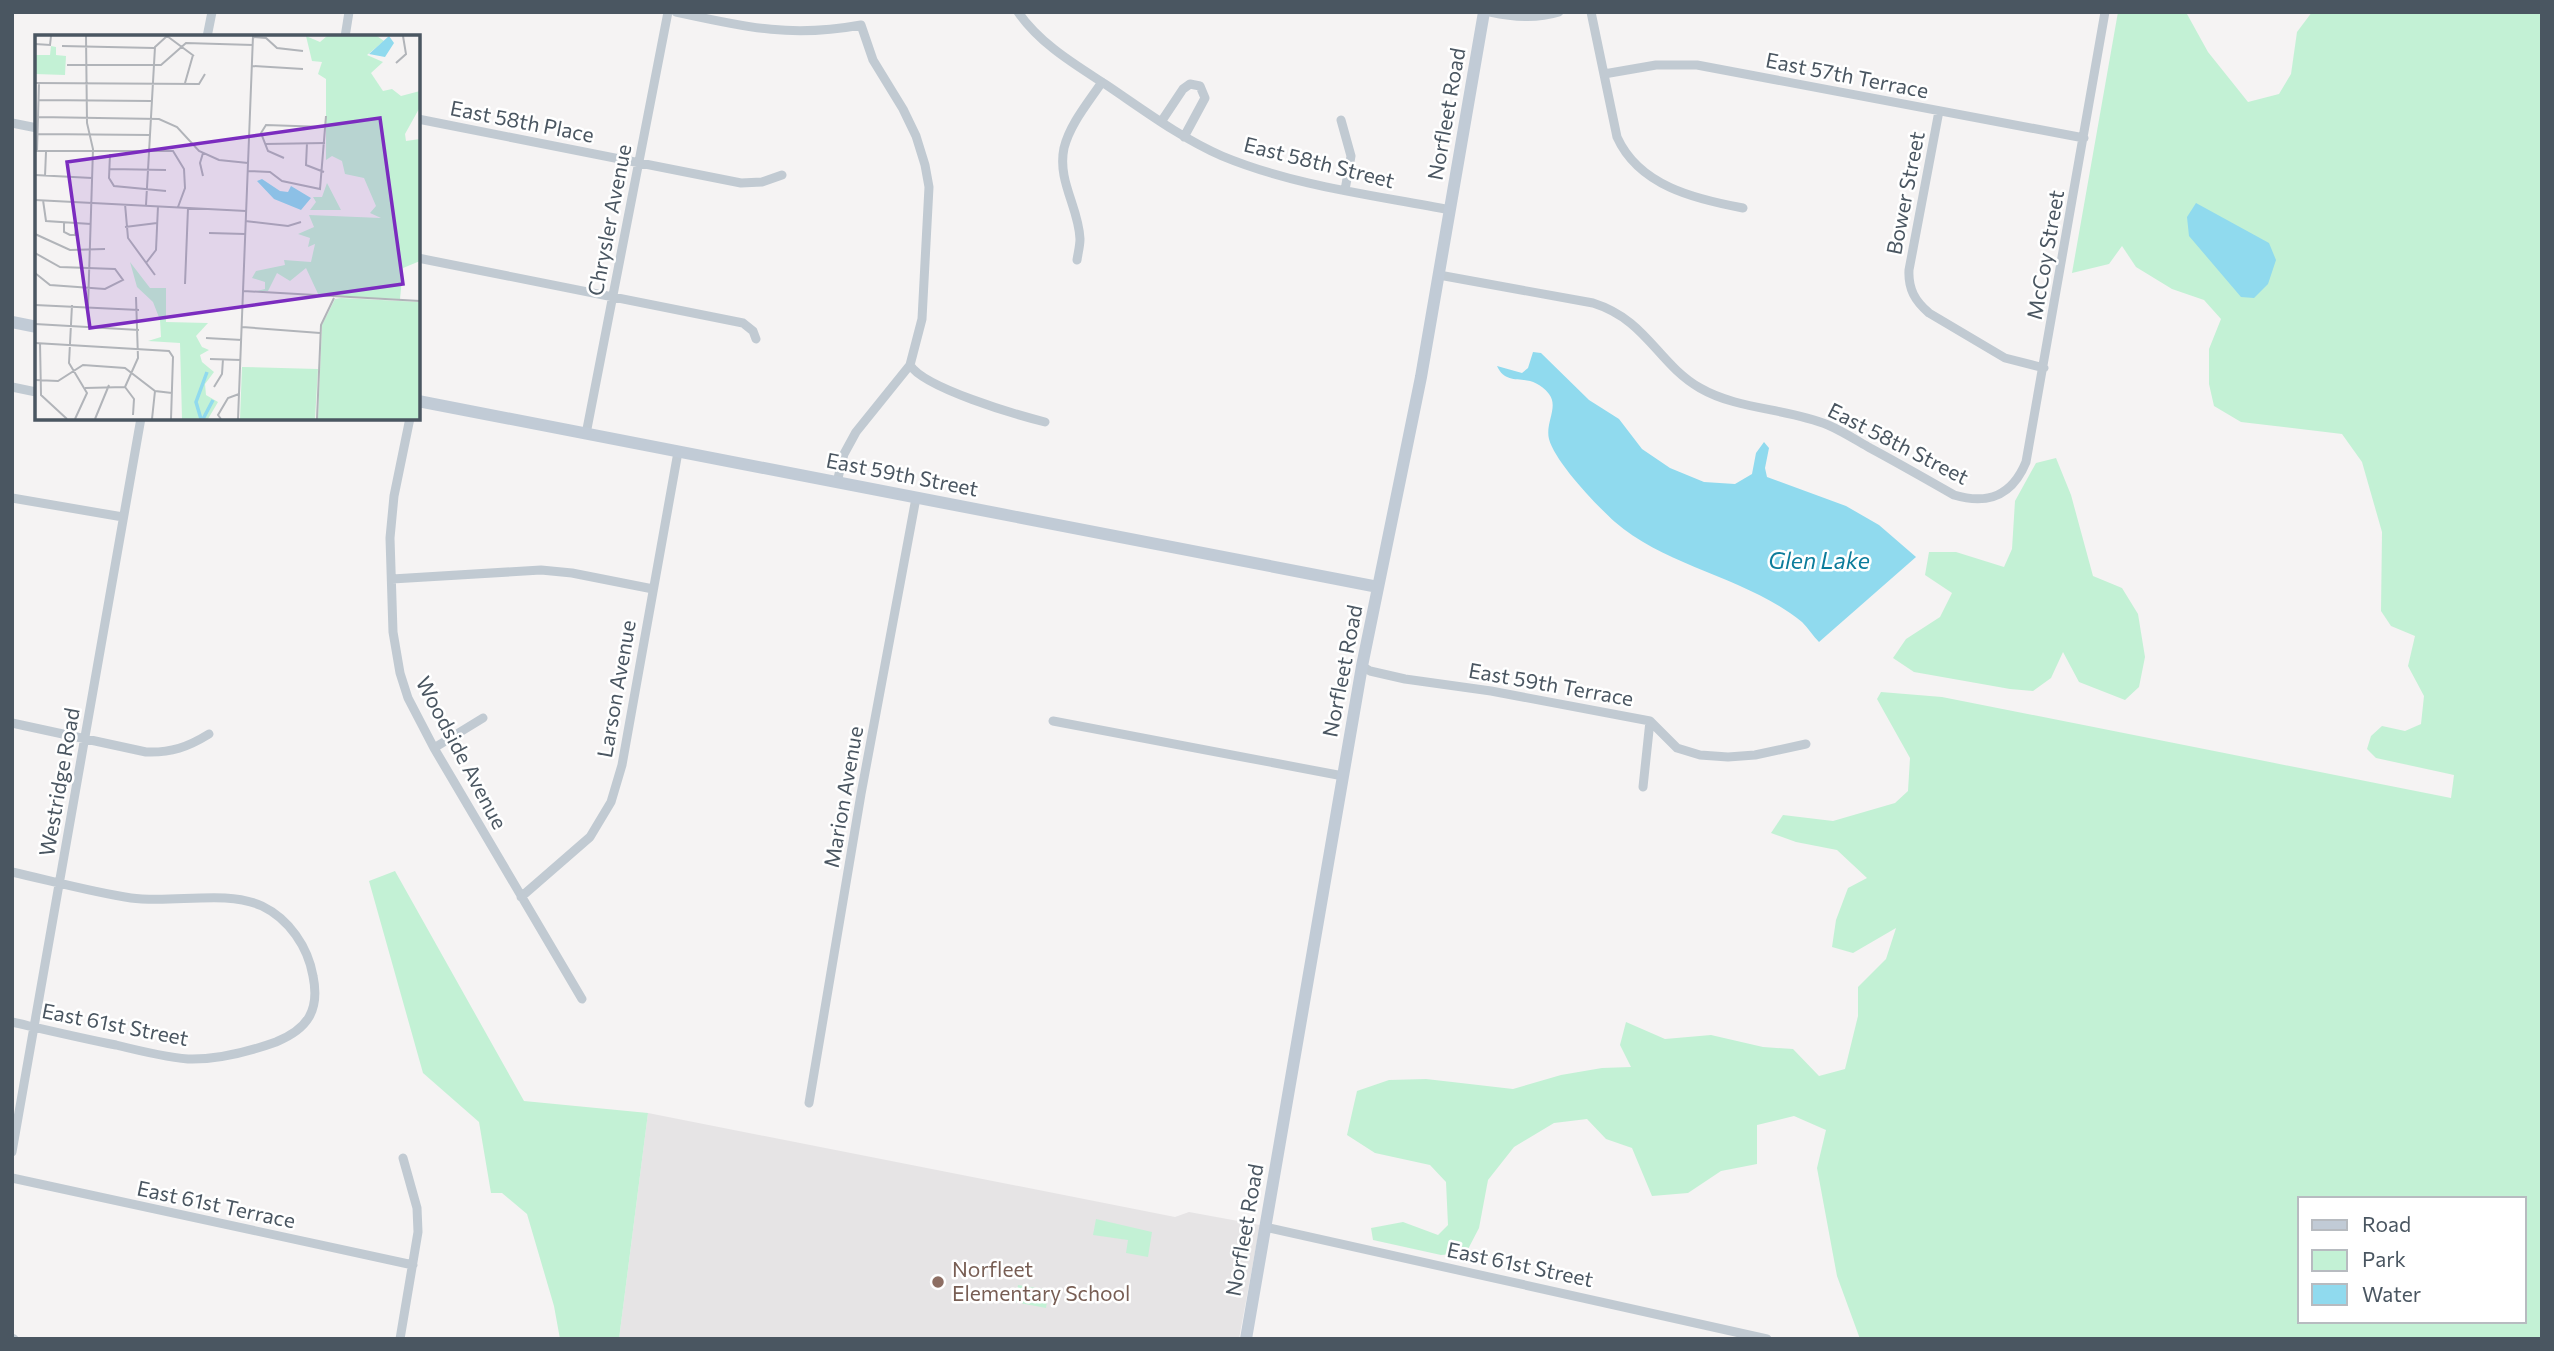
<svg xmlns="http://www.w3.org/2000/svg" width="2554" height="1351" viewBox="0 0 2554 1351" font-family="Commissioner,sans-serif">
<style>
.education{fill:#e6e4e5}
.green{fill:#c3f1d5;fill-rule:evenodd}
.water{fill:#90daee}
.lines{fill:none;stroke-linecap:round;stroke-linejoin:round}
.street{stroke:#c1cad2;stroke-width:9}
.secondary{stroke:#c1cbd6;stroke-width:12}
.education-dot{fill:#8d6e63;stroke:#fff;stroke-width:2.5}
.labels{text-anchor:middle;stroke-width:5;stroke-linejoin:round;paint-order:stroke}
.street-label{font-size:21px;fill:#4a5661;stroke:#fff}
.education-label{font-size:21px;fill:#785e54;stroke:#fff;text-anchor:start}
.water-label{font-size:23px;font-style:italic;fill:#0c7c9b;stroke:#fff}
.inset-river{fill:none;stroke:#90daee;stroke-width:3.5}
.inset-road{fill:none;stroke:#b1b4b9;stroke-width:2}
.view{fill:#7b2cbf;fill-opacity:0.15;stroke:#7b2cbf;stroke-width:3.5}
.inset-edge{fill:none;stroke:#4a5661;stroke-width:3.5}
</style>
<rect width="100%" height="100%" fill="#f5f3f3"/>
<path class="education" d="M648,1113L1175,1217L1189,1212L1260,1225L1239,1339H619Z"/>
<path class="green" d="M2118,12H2189L2187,14L2208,52L2248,102L2279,94L2291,74L2297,32L2312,12H2542V1339H1860L1837,1276L1817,1168L1826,1130L1794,1116L1757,1125V1164L1721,1171L1688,1193L1652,1196L1632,1148L1606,1139L1587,1119L1554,1123L1514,1147L1488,1180L1479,1228L1466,1253L1441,1255L1373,1240L1371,1228L1403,1222L1438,1235L1448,1225L1446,1182L1430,1165L1375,1153L1347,1135L1357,1091L1389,1080L1426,1079L1513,1089L1561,1075L1602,1068L1631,1067L1620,1045L1626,1022L1665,1039L1711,1035L1763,1047L1793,1049L1819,1076L1845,1069L1858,1016V987L1886,959L1896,928L1853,953L1832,947L1836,920L1848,888L1867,878L1837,850L1796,842L1771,833L1783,815L1833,821L1895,803L1908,791L1910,758L1877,699L1881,692L1942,697L2451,798L2454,775L2376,758L2367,749L2371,736L2382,726L2405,731L2421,724L2424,696L2408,666L2415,636L2391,626L2381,611L2382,532L2362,462L2342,434L2241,422L2214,406L2209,384V349L2221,319L2204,300L2172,289L2136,267L2122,246L2109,264L2072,273ZM2300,1199H2524V1321H2300Z
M2056,458L2071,495L2093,576L2122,588L2138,614L2145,657L2139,687L2125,700L2079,682L2063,652L2051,678L2033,691L2010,689L1914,672L1893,658L1906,639L1940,617L1952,593L1925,575L1929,552H1956L2004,567L2012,549L2015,501L2036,463Z
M395,871L524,1101L648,1113L619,1339H560L554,1306L527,1214L502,1193H491L479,1122L423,1073L369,881Z
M1096,1219L1152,1232L1148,1257L1126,1253L1128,1240L1093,1235Z
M1018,1285L1049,1290L1046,1308L1015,1302Z"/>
<path class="water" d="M2196,203L2269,243L2276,260L2268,284L2254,298L2241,297L2189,236L2187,217Z
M1533,352L1541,353L1589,400L1619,419L1642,449L1670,468L1704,482L1735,484L1752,474L1756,453L1764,442L1769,448L1765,468L1767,477L1846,506L1879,525L1916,557L1819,642C1813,636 1808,628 1802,622C1749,578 1666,567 1615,522C1597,506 1555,462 1549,439C1545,423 1559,407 1549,394C1529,369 1508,390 1497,366L1522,373L1528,368Z"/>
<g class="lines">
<path class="street" d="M676,12C745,27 790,38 861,25L873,60L903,109L916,136L925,165L929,187L922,319L910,365L856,432L844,454L837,482
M1018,12C1041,45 1076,65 1108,86C1145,111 1181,138 1222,156C1294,186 1374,195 1450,210
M1490,12C1514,17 1536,19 1559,12
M1591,12L1617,137C1639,186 1695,199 1743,208
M207,37L212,12
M345,37L349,12
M1604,74L1656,65H1697L2084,138
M1939,111L1909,270C1908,289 1915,301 1929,313L2005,358L2044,368
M418,119L741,183L762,182L782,175
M1341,120L1351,156L1345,190
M1161,122L1183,89L1190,84L1200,86L1205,98L1184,137
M12,123L37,128
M418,258L743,323L753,331L756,339
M1077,260C1078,253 1080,246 1080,239C1079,208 1057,181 1064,148C1070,124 1088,103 1102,82
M1439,275L1593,303C1647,320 1657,363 1700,388C1738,410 1787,408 1828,425C1842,431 1856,440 1870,448C1898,463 1926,479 1954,495C1988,505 2012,496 2026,462L2105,12
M910,365C924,388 1017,415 1045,422
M12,387L36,392
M410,418L394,496L390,538L393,632L400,673L408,698L434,748L582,999
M586,434L668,12
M12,498L123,517
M392,579L541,570L572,573L653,589
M1362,666L1370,671L1405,679L1491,691L1650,721L1677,748L1700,755L1728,757L1755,755L1806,744
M1053,721L1343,776
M12,723L146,752C171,753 188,747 209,734
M434,748L483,718
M1643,787L1650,721
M12,872C52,881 91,892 131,898C173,904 225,889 262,906C289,919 308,947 313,976C320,1010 308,1029 276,1042C248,1052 219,1060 188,1059C164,1057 140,1051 116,1045C81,1038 47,1030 12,1022
M521,897L590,837L611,802L622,765L678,452
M809,1103L861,794L916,498
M12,1152L141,418
M12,1178L413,1265
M1265,1227L1767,1339
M12,1338L14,1339
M400,1339L418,1232L417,1208L403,1158"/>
<path class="secondary" d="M12,322L37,327
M418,401L1378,587
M1246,1339L1362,666L1421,377L1484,12"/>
</g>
<circle class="education-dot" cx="938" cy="1282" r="7"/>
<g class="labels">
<g class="street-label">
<text transform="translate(1847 76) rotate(11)" y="7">East 57th Terrace</text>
<text transform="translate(1447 114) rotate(-80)" y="7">Norfleet Road</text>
<text transform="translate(522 122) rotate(11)" y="7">East 58th Place</text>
<text transform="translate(1319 163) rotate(14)" y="7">East 58th Street</text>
<text transform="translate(1906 193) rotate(-79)" y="7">Bower Street</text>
<text transform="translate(610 220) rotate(-79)" y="7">Chrysler Avenue</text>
<text transform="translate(2046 255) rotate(-80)" y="7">McCoy Street</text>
<text transform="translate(1898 444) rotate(27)" y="7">East 58th Street</text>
<text transform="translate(902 475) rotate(11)" y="7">East 59th Street</text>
<text transform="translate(1343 671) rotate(-79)" y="7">Norfleet Road</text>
<text transform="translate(1551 685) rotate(10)" y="7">East 59th Terrace</text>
<text transform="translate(617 689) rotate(-80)" y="7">Larson Avenue</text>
<text transform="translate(461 753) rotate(62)" y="7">Woodside Avenue</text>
<text transform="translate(60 782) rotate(-80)" y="7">Westridge Road</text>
<text transform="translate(844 797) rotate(-80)" y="7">Marion Avenue</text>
<text transform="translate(115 1025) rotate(11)" y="7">East 61st Street</text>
<text transform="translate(216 1205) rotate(12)" y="7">East 61st Terrace</text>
<text transform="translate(1245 1230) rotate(-80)" y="7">Norfleet Road</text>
<text transform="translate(1520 1265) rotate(12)" y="7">East 61st Street</text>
</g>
<g class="education-label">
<text x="952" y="1277">Norfleet<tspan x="952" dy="24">Elementary School</tspan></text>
</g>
<g class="water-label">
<text x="1819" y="569">Glen Lake</text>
</g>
</g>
<g transform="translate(35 35)">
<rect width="385" height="385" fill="#f5f3f3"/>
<path d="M271,1L285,7L292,1H342L349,6L332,20L348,27L336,38L348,56L357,54L366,61L385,56V72L370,99L371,106L385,104V226L368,233L365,264L284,261L271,233L255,246L242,238L233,256H222L230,254V247L217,243L221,236L250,230L249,225L276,227L280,209L273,212L275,203L263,199L279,192L274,180L346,183L335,178L341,171L329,143L310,139L307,126L297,121L291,125V44L283,39L287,27L277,26ZM16,11L21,12V20L31,21L30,40L0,39V20H15ZM292,148L306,175H275L281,167L278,162H287ZM95,227L115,253H131V287L173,288L161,301L167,312L174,315L165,320L167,327L179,337L170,349L171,360L183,367L173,384H147L145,308L113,306L126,302L125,285L118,267L102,252ZM306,263L385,267V384H283L287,290L300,264ZM207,332L283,334L280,384H205Z" fill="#c3f1d5"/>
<path d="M354,1L359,8L350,22L334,19ZM227,144L245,156L253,157L256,151L276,163L266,175L239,164L222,146Z" fill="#90daee"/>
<path class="inset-river" d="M166,384L161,367L172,337M168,384L178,365"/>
<path class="inset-road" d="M51,1L52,88L58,114L53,272M218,2L231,3L242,13L268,16M0,9L15,10L16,1M27,11L119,13M361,28L371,19L368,1M32,30H126L151,8L218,10M217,31L268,34M0,48L164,49L170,39M150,48L158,20M4,65L116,66M3,82L124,84L142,92L164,116L184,125L213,128M3,99L115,100M272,108L271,130L289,137M230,109L290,108M0,116H138L149,134L150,153L143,172M2,116L4,48M75,119L74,143L79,151L131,156M249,123L233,116L226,98L231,90L290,92M75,134L131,135M213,136L235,137L247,146L285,154L291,81M0,140L57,143M10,141L11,117M168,141L165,128L168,118M0,165L211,176M8,165L11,186L56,189M90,169L93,203L120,240M111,170L120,12L132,1L159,21M210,186L253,191L266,187M29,187V197L35,200H40L42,188M90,192L122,188M174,198L210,199M0,199L35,215L70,214M0,218L25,232L80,234L88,245L70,254L15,250L0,238M111,228L121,215L123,171M150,249L153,173M208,256L385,266M0,270L104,275M37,270L34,328L52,358L40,384M0,289L104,295M207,292L285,298M171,303L207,305M0,308L134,316L138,322L136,384M5,308L6,360L32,384M175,324L206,325M0,345L23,346L48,330L90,333L120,356L137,358M90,352L103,323L101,262M90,352L99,364L98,380M179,352L187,339L188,324M50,353L90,352M60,384L74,350M117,384L120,356M186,384L183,380L193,363L204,359M203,384L218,1M282,384L286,290L299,263"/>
<path class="view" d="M345,83L368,249L55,293L32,127Z"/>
<rect width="385" height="385" class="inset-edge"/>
</g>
<rect width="2554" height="1351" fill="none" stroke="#4a5661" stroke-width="28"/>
<rect x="2298" y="1197" width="228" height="126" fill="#ffffff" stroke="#b7bbc0" stroke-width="2"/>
<rect x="2312" y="1220" width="35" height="10" fill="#c1cbd6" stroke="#b7bbc0" stroke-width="2"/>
<text x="2362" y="1232" font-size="21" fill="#4a5661">Road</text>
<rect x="2312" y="1250" width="35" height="21" fill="#c3f1d5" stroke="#b7bbc0" stroke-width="2"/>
<text x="2362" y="1267" font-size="21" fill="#4a5661">Park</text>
<rect x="2312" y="1284" width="35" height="21" fill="#90daee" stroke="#b7bbc0" stroke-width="2"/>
<text x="2362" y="1302" font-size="21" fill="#4a5661">Water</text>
</svg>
